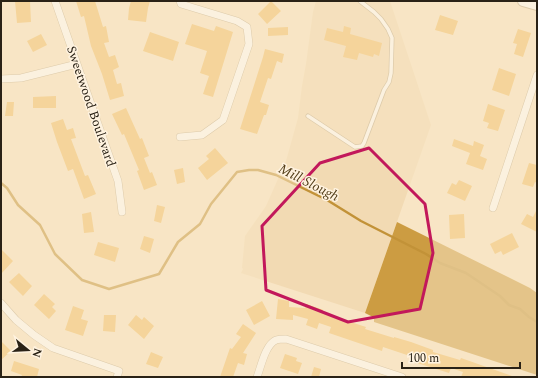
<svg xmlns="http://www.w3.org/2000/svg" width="538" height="378" viewBox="0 0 538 378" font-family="Spectral,serif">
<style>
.built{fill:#f2dab3}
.forest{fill:#cc9c42}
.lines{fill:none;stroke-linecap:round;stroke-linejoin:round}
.stream{stroke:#c29238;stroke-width:2.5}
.building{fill:#f1bf68}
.service-casing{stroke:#beab8c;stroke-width:5}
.minor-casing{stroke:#beab8c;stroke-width:8}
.secondary-casing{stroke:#beab8c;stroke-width:12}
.service{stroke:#fff;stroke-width:3.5}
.minor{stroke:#fff;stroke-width:7}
.secondary{stroke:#fff;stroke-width:10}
.marked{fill:none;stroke:#c2185b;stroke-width:3;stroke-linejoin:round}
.labels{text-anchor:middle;stroke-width:3;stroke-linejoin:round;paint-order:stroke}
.street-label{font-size:13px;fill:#2a2216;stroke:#fff3e0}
.water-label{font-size:14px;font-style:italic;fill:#533e19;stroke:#fff3e0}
</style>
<rect width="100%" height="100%" fill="#f8e5c5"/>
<path class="built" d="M316,1H390L431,125L365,313L241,273L243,269L242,268L245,236L266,206L286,161L298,118L302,86L306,64L313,12Z"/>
<path class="forest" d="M397,222L530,288L537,293V375L374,322V319L373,317L365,313Z"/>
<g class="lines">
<path class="stream" d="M1,183L7,188L18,205L40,225L55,254L82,280L109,289L159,274L178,242L200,224L211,204L237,172L249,170H258L276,175L327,200L361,221L426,254L440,263L466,273L500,296L509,305L520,309L529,317L537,322"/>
</g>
<path class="building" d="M15,1H30L31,22L17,23Z
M76,1H95L103,27L106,26L109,42L104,43L109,57L115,55L119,67L113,70L117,84L121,83L124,96L110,100L102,74L91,46L84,16L81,17Z
M131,1H150L148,8L146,22L128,20L129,8Z
M271,1L281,11L267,24L258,14Z
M440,15L458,21L453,35L435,30Z
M192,24L214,31L216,26L233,32L213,97L203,94L209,76L200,73L207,51L185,44Z
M344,26L351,28L350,34L382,43L379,56L374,54L373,57L359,53L357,60L343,57L346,46L324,40L327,28L343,32Z
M288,27V35L268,36V28Z
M518,29L531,33L523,57L514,54L517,44L513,43Z
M150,32L179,42L173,61L143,51Z
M41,34L47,45L33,52L27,41Z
M265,49L284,54L282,63L277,61L271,79L268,78L260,102L269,105L266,115H264L257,134L240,129L263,57Z
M499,68L516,74L509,96L492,90Z
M56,96V108H33V97Z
M7,102H14L13,116H5Z
M488,104L505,110L498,131L487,128L489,123L483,121Z
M126,108L140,139L142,138L149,156L144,158L150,173L152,172L157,185L144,190L137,171L139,170L124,134L122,135L112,114Z
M63,119L67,130L73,128L76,138L71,139L85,176L88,175L96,194L84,199L73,169L68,171L57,142L51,123Z
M454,139L473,146L474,141L484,145L480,156L487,159L483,170L466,164L470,153L452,146Z
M215,148L228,163L207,180L198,168L209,159L206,156Z
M529,163L537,165V183L535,182L533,187L522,184Z
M183,168L185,182L177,184L174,170Z
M459,180L472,186L465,201L447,193L452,183L456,185Z
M157,205L165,207L161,223L154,221Z
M537,209V232L521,224L527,214L533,217Z
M91,212L94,232L84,233L82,214Z
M464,214L465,238L450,239L449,215Z
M512,233L519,247L503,255L501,251L495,254L490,244Z
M144,236L154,239L150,253L140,249Z
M98,242L119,248L115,262L94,255Z
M1,249L13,261L1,274Z
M19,273L32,286L23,296L9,282Z
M44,294L55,304L52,307L56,311L49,319L34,305Z
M278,299L289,301V307L305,308L306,304L323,310V313L366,327L365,329L394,338V337L411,342L433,350V352L460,360L461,358L512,376V377H461L463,372L451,368L449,373L417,363L419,357L408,353L407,355L383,347L382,351L329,333L331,327L319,323L317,329L306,325L308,319L293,315V320L276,319Z
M262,301L270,316L254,325L246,310Z
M73,306L84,310L81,319L88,321L83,336L65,330Z
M104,315H116L115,332L103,331Z
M136,315L142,320L144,317L154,326L144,339L128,325Z
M243,324L256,333L243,353L247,354L244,365L238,363L233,377H220L230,348L232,349L241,337L236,334Z
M1,341L11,351L1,360Z
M151,352L163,357L158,368L146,364Z
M285,354L297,358L296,361L302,363L298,374L280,368Z
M14,361L39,369L37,377H21L22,375L11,371Z
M314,367L321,369L319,377H311Z"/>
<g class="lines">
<g class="service-casing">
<path id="service" d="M308,116L355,147L362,146L364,143L384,90L389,82L391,73L392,38L388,29L381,19L374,12L360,1"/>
</g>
<g class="minor-casing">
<path id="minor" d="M55,1L118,181L122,212
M1,79L21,78L77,64
M180,137L202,135L223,120L249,44L247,27L237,21L181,4L180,1
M493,208L537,75
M1,303L16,320L34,335L53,348L119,371L117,377
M257,377C261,367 265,345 276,340C279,339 283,339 286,339L402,377"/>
</g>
<g class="secondary-casing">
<path id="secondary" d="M523,1L537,5"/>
</g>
<use href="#service" class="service"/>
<use href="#minor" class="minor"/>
<use href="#secondary" class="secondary"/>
</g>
<path d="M0 0H538V378H0ZM369,148L425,204L433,253L420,309L348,322L266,290L262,226L320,163Z" fill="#f8e5c5" fill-opacity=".55" fill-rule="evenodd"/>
<path class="marked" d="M369,148L425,204L433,253L420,309L348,322L266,290L262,226L320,163Z"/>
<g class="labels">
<g class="street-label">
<text transform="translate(92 106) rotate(71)" y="5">Sweetwood Boulevard</text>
</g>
<g class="water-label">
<text transform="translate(309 182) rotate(27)" y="5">Mill Slough</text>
</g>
</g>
<rect width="538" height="378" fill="none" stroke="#2a2216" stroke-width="4"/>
<g transform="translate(28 350) rotate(108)" stroke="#fff3e0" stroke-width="3" paint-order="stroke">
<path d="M0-3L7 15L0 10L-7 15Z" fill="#2a2216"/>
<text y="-6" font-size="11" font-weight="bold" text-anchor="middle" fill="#2a2216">N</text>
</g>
<path d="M402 362v6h118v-6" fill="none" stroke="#2a2216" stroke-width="2"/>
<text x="408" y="362" font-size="12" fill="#2a2216" stroke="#fff3e0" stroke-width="3" paint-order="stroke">100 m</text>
</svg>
